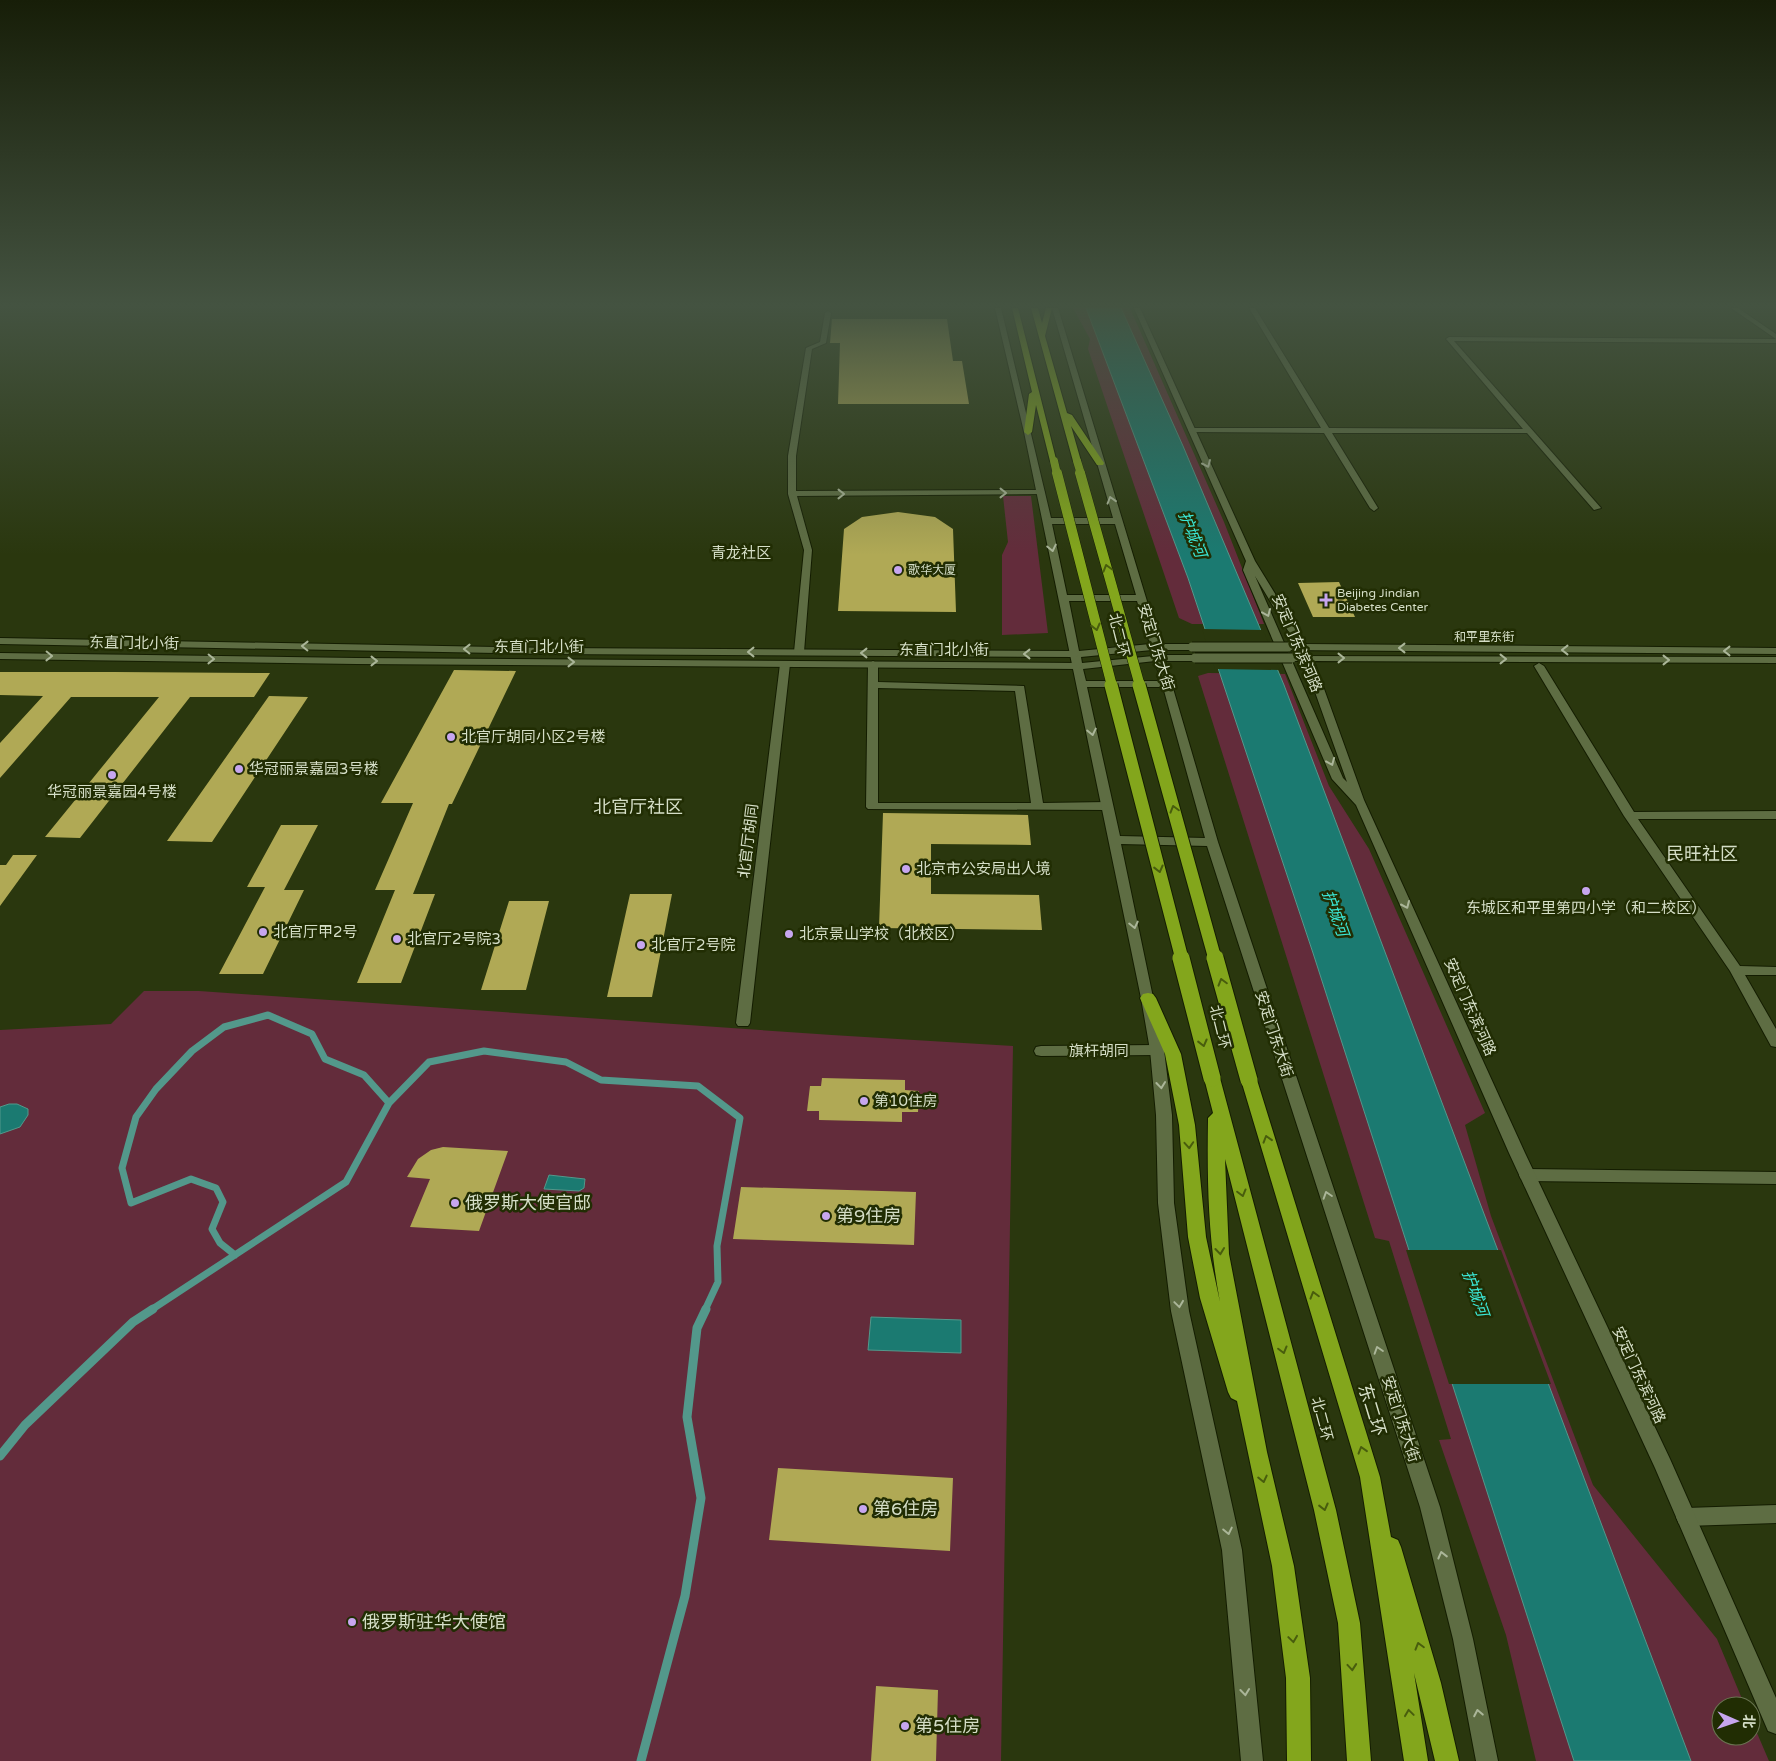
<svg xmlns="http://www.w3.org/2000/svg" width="1776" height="1761" viewBox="0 0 1776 1761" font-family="'Varela Round','Noto Sans SC',sans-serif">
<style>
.green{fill:#632c3b}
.water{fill:#1b7a71;stroke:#53988b}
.pier{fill:#2a370e}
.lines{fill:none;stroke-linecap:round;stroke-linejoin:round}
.stream-far1{stroke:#53988b;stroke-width:7}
.stream{stroke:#53988b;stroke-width:9}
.building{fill:#b0a955}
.minor-casing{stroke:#141d01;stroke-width:2}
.tertiary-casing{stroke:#141d01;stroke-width:2}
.secondary-casing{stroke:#141d01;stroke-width:2}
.trunk-casing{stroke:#141d01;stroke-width:2}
.minor{fill:#5e6d43;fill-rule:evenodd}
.tertiary{fill:#5e6d43;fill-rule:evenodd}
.secondary{fill:#5e6d43;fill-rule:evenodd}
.trunk{fill:#83a61c;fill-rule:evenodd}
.tertiary-bridge-casing{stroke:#141d01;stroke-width:11;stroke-linecap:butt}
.trunk-bridge-far3-casing{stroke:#141d01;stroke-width:9;stroke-linecap:butt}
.trunk-bridge-far2-casing{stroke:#141d01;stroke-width:11;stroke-linecap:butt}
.trunk-bridge-far1-casing{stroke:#141d01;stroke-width:15;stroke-linecap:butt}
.trunk-bridge-casing{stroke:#141d01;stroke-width:19;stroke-linecap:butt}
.tertiary-bridge{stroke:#5e6d43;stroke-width:9}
.trunk-bridge-far3{stroke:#83a61c;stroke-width:8}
.trunk-bridge-far2{stroke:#83a61c;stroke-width:10}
.trunk-bridge-far1{stroke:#83a61c;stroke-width:13}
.trunk-bridge{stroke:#83a61c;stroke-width:17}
.oneway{stroke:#abb699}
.oneway2{stroke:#485d0d}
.poi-dot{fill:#c7a6ef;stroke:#212d03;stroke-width:2}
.labels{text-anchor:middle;stroke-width:5;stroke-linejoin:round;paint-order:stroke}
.far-poi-label{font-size:12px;fill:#d5dec7;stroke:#212d03;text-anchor:start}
.far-street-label{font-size:12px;fill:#d5dec7;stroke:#212d03}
.far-quarter-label{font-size:15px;fill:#d5dec7;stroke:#212d03}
.street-label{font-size:15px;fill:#d5dec7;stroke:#212d03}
.poi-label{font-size:15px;fill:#d5dec7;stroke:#212d03;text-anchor:start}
.water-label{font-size:16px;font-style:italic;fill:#3be7d6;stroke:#212d03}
.quarter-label{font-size:18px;fill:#d5dec7;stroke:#212d03}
.near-poi-label{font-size:18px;fill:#d5dec7;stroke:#212d03;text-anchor:start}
.near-street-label{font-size:18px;fill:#d5dec7;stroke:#212d03}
</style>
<rect width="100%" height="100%" fill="#2a370e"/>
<path class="green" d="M1073,308H1130L1224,522L1264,624H1192L1179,618L1088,349L1090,339Z
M1003,496H1031L1048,633L1002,635V555L1008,542Z
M1208,673L1285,674L1329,786L1369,849L1485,1113L1465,1125L1491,1216L1593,1485L1717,1639L1745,1706H1721V1736H1751V1719L1769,1761H1536L1506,1635L1439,1440L1451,1439L1389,1241L1375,1238L1198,676Z
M144,991H199L832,1035L1013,1046L1001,1761H0V1030L111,1024Z"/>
<path class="water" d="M1086,308H1121L1183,446L1284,685L1691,1761H1574L1313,953L1188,578Z
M9,1104H17L28,1109V1115L20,1127L0,1134V1107Z
M549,1175L585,1179L584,1188L579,1191L544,1189Z
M871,1317L961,1320V1353L868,1350Z"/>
<path class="pier" d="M1202,629L1263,630L1280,670L1215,669Z
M1406,1250H1501L1551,1384H1449Z"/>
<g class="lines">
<path class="stream-far1" d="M235,1255L220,1243L212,1229L223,1202L216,1188L191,1179L131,1203L122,1168L136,1117L156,1089L192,1051L224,1027L268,1015L312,1034L325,1059L364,1075L389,1103
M151,1310L346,1182L389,1103L429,1062L484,1051L566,1062L601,1080L698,1086L740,1118L717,1246L718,1282L705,1310"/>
<path class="stream" d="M0,1456L25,1425L133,1322L153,1309
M641,1761L685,1596L701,1498L687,1417L697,1328L706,1309"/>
</g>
<path class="building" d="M832,319H947L953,361H962L969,404H838L840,343H830Z
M898,512L935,517L953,529L956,612L838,611L844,529L862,517Z
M1339,582L1355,617H1313L1298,583Z
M454,670L516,671L452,804H449L413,894H435L401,983H357L395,890H375L413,803H381Z
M0,672H115L270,673L254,697H190L80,838L45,837L159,697H71L0,778V743L43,696L0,695Z
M269,696L308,697L212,842L167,841Z
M883,813L1028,815L1031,845L931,844V894L1039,895L1042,930L879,928Z
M281,825H318L284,890H304L263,974H219L265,887H247Z
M13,855H37L0,906V865H6Z
M630,894H672L652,997H607Z
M509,901H549L526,990H481Z
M822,1078L905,1080V1090L919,1091L918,1112H902V1122L819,1120V1111H807L810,1086H821Z
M443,1147L508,1151L479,1231L410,1227L430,1179L407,1177L418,1159L431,1150Z
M741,1187L916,1192L914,1245L733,1239Z
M778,1468L953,1478L950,1551L769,1540Z
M876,1686L938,1690L936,1761H871Z"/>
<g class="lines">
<g class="minor-casing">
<path id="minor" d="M1249,308H1255L1329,428L1523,429L1447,340L1446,339L1449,337L1776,339V343L1454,341L1601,508L1594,510L1527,433H1332L1378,508L1374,511L1370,508L1324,433L1192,432L1188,430L1192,428H1321Z
M828,311L831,313L826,343L812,349L796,456V491L1041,490L1045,492L1041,494L797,496L812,550L804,652L799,655L794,652L804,550L788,494V456L806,348L820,342L825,313Z
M785,661L790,664L750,1023L748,1026H738L736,1023L780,664Z
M873,661L878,664V682L1024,686L1043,803L1107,802L1113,806L1107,810L868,809L866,807L868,664ZM878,688L1015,691L1031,803H878Z
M1539,663L1544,666L1634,812L1776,811V819H1638L1740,966L1776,967V975H1745L1776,1029V1047L1771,1046L1730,971L1624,816L1534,666Z
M1157,1045L1162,1046L1164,1050L1162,1054L1157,1055L1041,1056L1036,1055L1034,1051L1036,1047L1041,1046Z
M1527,1169L1776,1172V1184L1527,1181L1521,1179L1519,1175L1521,1171Z
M1776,1505V1523L1686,1526L1679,1524L1676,1517L1679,1510L1686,1508Z"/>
</g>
<g class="tertiary-casing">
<path id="tertiary" d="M995,308H1001L1051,518H1113L1052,308H1058L1160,644H1192L1197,647L1192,650H1162L1163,655H1195L1200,658L1195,661H1165L1218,842L1440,1507L1473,1639L1498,1761H1476L1453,1639L1420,1507L1207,846L1121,844L1164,1050L1172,1115L1174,1203L1189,1311L1242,1550L1263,1761H1241L1222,1550L1171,1311L1158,1203L1156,1115L1150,1050L1141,998L1024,432ZM1052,524H1115L1136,595H1067ZM1069,601H1137L1150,644L1079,651ZM1152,650L1153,656L1082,663L1081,657ZM1155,661L1161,681H1086L1083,669ZM1087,687H1163L1205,838L1120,836Z
M1134,308H1140L1255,561L1306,644L1776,648V654L1287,650L1290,656L1776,657V663L1314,661L1364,800L1525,1153L1670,1459L1776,1698V1734L1768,1731L1655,1468L1509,1153L1356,805L1332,779L1243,570L1246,561ZM1255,576L1296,644L1285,645ZM1292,661H1304L1347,782L1343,778Z
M1731,308H1738L1776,334V339Z"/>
</g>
<g class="secondary-casing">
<path id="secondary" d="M0,638L551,648L1076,651L1081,654L1076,657L551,654L0,644Z
M0,653L356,658L1078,663L1083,666L1078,669L356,664L0,659Z"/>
</g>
<g class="trunk-casing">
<path id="trunk" d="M1012,308H1018L1057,463L1050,461L1036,405L1032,432L1028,435L1024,432L1029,394L1032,392Z
M1031,308H1038L1042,323L1046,308H1052L1045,336L1067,413L1072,415L1104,463L1103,465H1097L1071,426L1081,461L1077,464L1073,461Z
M1148,993L1153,994L1156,998L1181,1054L1195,1125L1206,1237L1220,1302C1208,1238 1207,1182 1208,1118L1213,1113L1204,1078L1206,1074H1218L1220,1078L1336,1510L1360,1623L1371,1761H1347L1338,1623L1314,1510L1225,1159L1229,1254L1267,1452L1294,1566L1310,1678L1311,1761H1287L1286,1678L1272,1566L1237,1401L1231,1398L1228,1392L1200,1298L1188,1237L1179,1125L1165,1054L1140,998L1143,994Z
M1249,1074L1255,1076L1257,1080L1380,1477L1391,1537L1398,1540L1401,1547L1441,1683L1459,1761H1435L1414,1673L1428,1761H1404L1360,1477L1241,1080L1243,1076Z"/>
</g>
<use href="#minor" class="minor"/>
<use href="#tertiary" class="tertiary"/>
<use href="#secondary" class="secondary"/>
<use href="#trunk" class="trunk"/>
<g class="tertiary-bridge-casing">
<path id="tertiary-bridge" d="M1192,647H1288
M1195,658H1292"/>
</g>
<g class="trunk-bridge-far3-casing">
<path id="trunk-bridge-far3" d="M1054,461L1057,474
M1077,461L1081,474"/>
</g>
<g class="trunk-bridge-far2-casing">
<path id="trunk-bridge-far2" d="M1057,473L1112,686
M1080,473L1140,686"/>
</g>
<g class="trunk-bridge-far1-casing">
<path id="trunk-bridge-far1" d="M1111,685L1182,959
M1139,685L1215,959"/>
</g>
<g class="trunk-bridge-casing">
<path id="trunk-bridge" d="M1181,958L1212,1078
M1215,958L1249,1080"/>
</g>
<use href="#tertiary-bridge" class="tertiary-bridge"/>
<use href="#trunk-bridge-far3" class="trunk-bridge-far3"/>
<use href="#trunk-bridge-far2" class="trunk-bridge-far2"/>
<use href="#trunk-bridge-far1" class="trunk-bridge-far1"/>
<use href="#trunk-bridge" class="trunk-bridge"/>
</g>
<defs><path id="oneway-chevron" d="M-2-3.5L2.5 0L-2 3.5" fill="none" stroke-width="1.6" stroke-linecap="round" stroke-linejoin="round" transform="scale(1.25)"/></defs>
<g class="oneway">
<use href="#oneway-chevron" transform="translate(1207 464) rotate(66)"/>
<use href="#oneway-chevron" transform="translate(1003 493)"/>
<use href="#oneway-chevron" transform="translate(841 494)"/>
<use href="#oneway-chevron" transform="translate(1111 500) rotate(-107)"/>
<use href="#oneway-chevron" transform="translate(1052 548) rotate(78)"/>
<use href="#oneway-chevron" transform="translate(1267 613) rotate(67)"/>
<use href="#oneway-chevron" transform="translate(305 646) rotate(-179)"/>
<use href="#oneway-chevron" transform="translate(1402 648) rotate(-180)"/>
<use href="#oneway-chevron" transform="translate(467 649) rotate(-179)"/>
<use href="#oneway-chevron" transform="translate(1565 650) rotate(-180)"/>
<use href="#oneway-chevron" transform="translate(1727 651) rotate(-180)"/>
<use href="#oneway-chevron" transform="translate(751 652) rotate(-180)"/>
<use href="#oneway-chevron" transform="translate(864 653) rotate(-180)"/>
<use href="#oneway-chevron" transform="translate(1027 654) rotate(-180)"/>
<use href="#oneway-chevron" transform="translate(49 656) rotate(1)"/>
<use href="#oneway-chevron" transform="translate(1341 658)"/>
<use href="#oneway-chevron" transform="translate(211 659) rotate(1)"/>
<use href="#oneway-chevron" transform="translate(1503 659)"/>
<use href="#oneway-chevron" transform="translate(1666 660)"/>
<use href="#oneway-chevron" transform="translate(374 661)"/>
<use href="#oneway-chevron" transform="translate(571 662)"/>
<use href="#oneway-chevron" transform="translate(1092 732) rotate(78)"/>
<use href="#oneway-chevron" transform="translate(1331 762) rotate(67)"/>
<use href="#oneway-chevron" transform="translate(1406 905) rotate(66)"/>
<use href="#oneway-chevron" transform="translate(1134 925) rotate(77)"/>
<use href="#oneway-chevron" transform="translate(1161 1085) rotate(84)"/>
<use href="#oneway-chevron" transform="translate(1327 1195) rotate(-108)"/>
<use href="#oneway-chevron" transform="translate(1179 1304) rotate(82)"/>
<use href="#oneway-chevron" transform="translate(1378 1350) rotate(-108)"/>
<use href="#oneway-chevron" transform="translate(1228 1531) rotate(78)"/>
<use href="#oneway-chevron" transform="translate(1442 1555) rotate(-104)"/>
<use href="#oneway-chevron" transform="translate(1245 1692) rotate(84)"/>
<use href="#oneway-chevron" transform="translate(1478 1713) rotate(-101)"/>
</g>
<g class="oneway2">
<use href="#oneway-chevron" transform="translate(1107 568) rotate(-106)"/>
<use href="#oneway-chevron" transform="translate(1096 627) rotate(76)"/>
<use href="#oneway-chevron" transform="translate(1174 809) rotate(-106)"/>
<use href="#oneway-chevron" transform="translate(1159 869) rotate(76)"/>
<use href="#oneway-chevron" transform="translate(1222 982) rotate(-106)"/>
<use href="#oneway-chevron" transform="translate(1203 1043) rotate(76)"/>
<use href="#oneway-chevron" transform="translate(1267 1139) rotate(-107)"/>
<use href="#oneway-chevron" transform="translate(1189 1145) rotate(86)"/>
<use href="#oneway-chevron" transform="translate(1242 1193) rotate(75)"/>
<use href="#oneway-chevron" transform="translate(1220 1251) rotate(84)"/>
<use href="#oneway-chevron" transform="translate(1314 1295) rotate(-106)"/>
<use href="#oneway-chevron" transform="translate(1283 1350) rotate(75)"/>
<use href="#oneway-chevron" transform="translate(1362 1450) rotate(-107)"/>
<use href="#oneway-chevron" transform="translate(1263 1479) rotate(77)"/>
<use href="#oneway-chevron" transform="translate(1324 1507) rotate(76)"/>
<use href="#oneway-chevron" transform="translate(1293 1639) rotate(82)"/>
<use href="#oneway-chevron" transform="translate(1419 1646) rotate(-106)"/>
<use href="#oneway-chevron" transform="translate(1352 1667) rotate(85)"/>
<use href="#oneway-chevron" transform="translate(1409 1713) rotate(-98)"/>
</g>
<linearGradient id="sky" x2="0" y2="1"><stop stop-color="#171e08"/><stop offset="0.55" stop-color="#445341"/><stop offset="1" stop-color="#445341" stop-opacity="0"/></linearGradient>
<rect width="1776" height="555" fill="url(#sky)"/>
<g class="poi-dot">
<circle cx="898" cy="570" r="5"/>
<path d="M1323.5 592.5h5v5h5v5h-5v5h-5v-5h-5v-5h5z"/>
<circle cx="451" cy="737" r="5"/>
<circle cx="239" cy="769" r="5"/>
<circle cx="112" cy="775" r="5"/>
<circle cx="906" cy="869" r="5"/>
<circle cx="1586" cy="891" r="5"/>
<circle cx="263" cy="932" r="5"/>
<circle cx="789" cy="934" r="5"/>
<circle cx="397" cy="939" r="5"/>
<circle cx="641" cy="945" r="5"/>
<circle cx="864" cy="1101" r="5"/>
<circle cx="455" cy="1203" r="5"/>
<circle cx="826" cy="1216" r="5"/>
<circle cx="863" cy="1509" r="5"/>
<circle cx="352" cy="1622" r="5"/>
<circle cx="905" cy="1726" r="5"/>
</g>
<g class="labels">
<g class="far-poi-label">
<text x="908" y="574">歌华大厦</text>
<text x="1337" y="597">Beijing Jindian<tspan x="1337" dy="14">Diabetes Center</tspan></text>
</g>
<g class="far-street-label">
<text x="1484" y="641">和平里东街</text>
</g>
<g class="far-quarter-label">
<text x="741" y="558">青龙社区</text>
</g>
<g class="street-label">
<text transform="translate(1119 635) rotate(76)" y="5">北二环</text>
<text transform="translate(134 643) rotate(1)" y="5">东直门北小街</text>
<text transform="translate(1297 643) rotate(67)" y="5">安定门东滨河路</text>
<text x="539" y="652">东直门北小街</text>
<text transform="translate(1156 647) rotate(73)" y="5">安定门东大街</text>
<text x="944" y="655">东直门北小街</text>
<text transform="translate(748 841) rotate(-83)" y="5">北官厅胡同</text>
<text transform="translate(1470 1007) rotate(66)" y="5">安定门东滨河路</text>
<text transform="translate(1220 1027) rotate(76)" y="5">北二环</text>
<text transform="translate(1274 1034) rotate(72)" y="5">安定门东大街</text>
<text x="1099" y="1056">旗杆胡同</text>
<text transform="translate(1639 1375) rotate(65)" y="5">安定门东滨河路</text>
<text transform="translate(1322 1419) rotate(75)" y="5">北二环</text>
<text transform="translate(1401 1419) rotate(72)" y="5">安定门东大街</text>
</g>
<g class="poi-label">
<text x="461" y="742">北官厅胡同小区2号楼</text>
<text x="249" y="774">华冠丽景嘉园3号楼</text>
<text x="112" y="797" text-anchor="middle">华冠丽景嘉园4号楼</text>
<text x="916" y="874">北京市公安局出人境</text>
<text x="1586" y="913" text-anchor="middle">东城区和平里第四小学（和二校区）</text>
<text x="273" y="937">北官厅甲2号</text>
<text x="799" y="939">北京景山学校（北校区）</text>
<text x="407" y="944">北官厅2号院3</text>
<text x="651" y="950">北官厅2号院</text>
<text x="874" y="1106">第10住房</text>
</g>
<g class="water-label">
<text transform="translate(1193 534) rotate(68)" y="6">护城河</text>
<text transform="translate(1336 913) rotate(70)" y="6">护城河</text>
<text transform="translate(1476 1293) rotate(70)" y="6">护城河</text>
</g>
<g class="quarter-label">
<text x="638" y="813">北官厅社区</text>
<text x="1702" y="860">民旺社区</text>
</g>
<g class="near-poi-label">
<text x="465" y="1209">俄罗斯大使官邸</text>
<text x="836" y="1222">第9住房</text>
<text x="873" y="1515">第6住房</text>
<text x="362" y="1628">俄罗斯驻华大使馆</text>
<text x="915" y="1732">第5住房</text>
</g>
<g class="near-street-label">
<text transform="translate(1372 1410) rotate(73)" y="6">东二环</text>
</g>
</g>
<g transform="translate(1736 1721) rotate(92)"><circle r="24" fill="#212d03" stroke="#697451"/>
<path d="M0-4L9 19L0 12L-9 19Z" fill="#c7a6ef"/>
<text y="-8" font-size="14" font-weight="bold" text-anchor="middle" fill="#d5dec7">北</text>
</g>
</svg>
